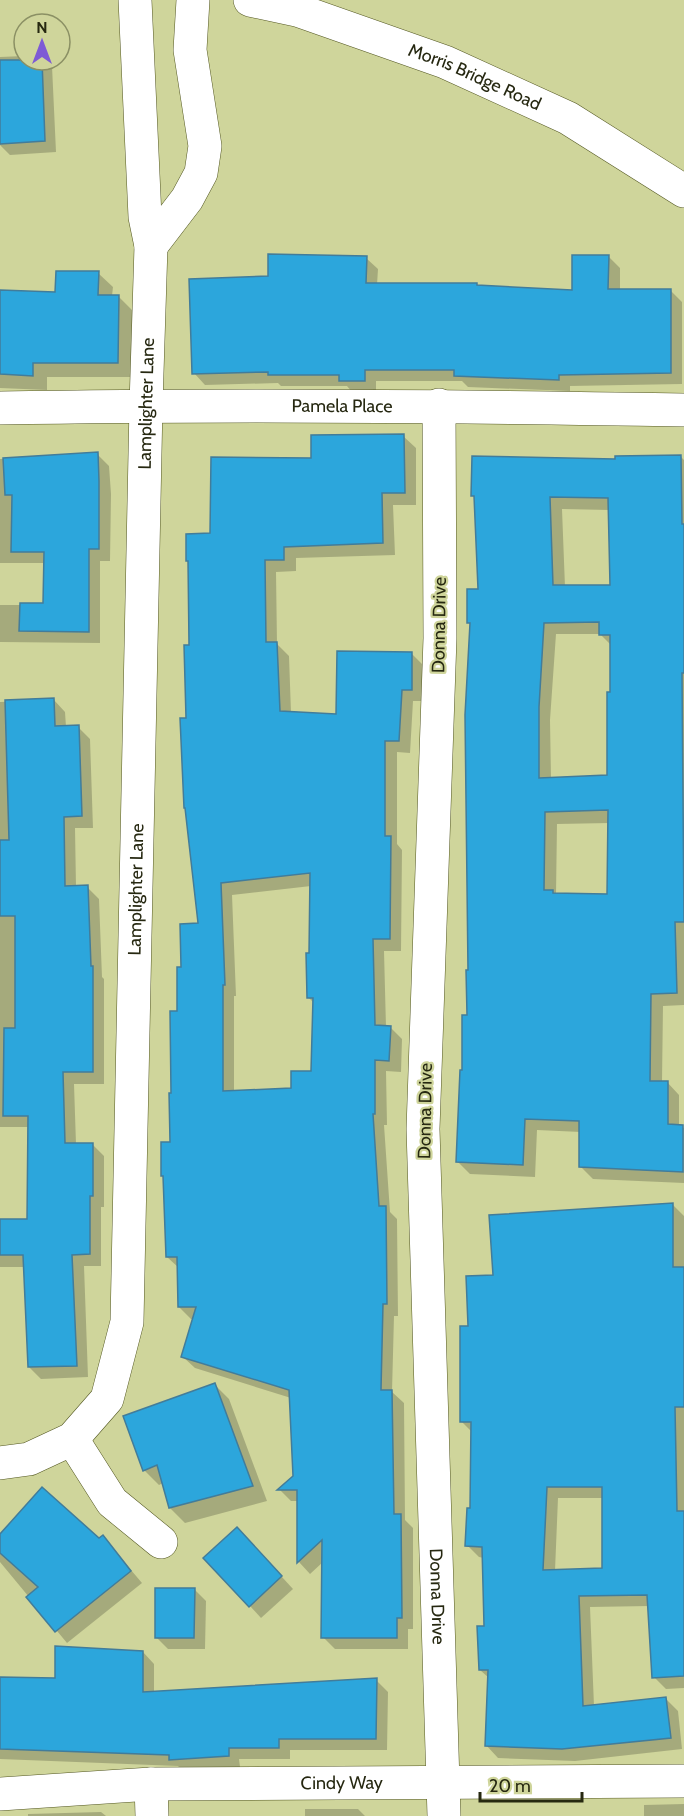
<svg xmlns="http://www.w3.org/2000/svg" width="684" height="1816" viewBox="0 0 684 1816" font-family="Cabin,sans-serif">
	<rect width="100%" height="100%" fill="#cfd59b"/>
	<!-- shadow -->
	<g fill="#0003" fill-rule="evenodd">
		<path d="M24,56V60H46L52,66L56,152L10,155L0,145V57Z"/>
		<path d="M608,256L620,268V290H670L682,302V384L570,386V391L468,387L462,381H376V392H352L347,386H281L278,383L205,385L194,373L270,277L366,258L378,269L377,285H477L479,287L573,292Z"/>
		<path d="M98,273L113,287L112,296H118L133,311L132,377H47V390L0,388V291L57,294Z"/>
		<path d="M403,436L416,448V505H393L395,555L296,558V571L276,572L277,644L289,656L291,713L338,716L411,653L423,665V701H413L410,753L397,752V844L402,850L401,951H384L386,1027H390L402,1039L401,1072L386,1071L387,1125H384L390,1212L397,1219L398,1316H394L392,1392L404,1403L405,1520L413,1528V1629H408V1649H335L323,1637V1562L310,1574L299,1562V1501H291L280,1490L294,1476L291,1398L195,1368L182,1356L194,1319H191L179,1307V1268L167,1257L178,1013L183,969L200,924L188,720L191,647L190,563L187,561L211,535L313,460ZM311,886L308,997L314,1003L312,1073L293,1089L234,1092V996H236L232,895Z"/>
		<path d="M97,454L109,466L111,494L110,561H100V643L0,642V605H44L45,563H0V459Z"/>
		<path d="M681,457L684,460V1005L663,1006L662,1082H667L679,1095V1126L684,1128V1183L593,1179L581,1167V1132L537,1130L535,1177L470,1174L458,1162L468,1016L469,971L472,626L469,623L480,591L476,498L473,495L617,460ZM562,509L609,510L612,587H565ZM556,634H600L612,646L609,777L551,779L550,720ZM610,823L609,895H556L557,824Z"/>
		<path d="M54,700L65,712L66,727H78L90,739L93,828H75L76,887H87L99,899L102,977L104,979V1084H74L76,1144H92L104,1156V1207H101V1266H84L88,1377L41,1379L29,1367L25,1267H0V1220H28L29,1127H0V702Z"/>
		<path d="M673,1205L684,1216V1688L666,1689L654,1677L650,1606L590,1607L594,1706L666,1699L678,1711L682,1749L575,1761L498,1758L486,1745L489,1678L480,1670L486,1628L484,1558L479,1557L467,1545L471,1510L472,1432L462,1422L470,1328L494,1276ZM558,1498H604V1570L555,1571Z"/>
		<path d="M214,1384L229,1399L267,1501L185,1523L170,1508L163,1483L159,1485L144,1470Z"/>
		<path d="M0,1536L99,1540L103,1537L142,1583L67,1643L0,1562Z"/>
		<path d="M248,1540L293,1589L261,1618L250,1606Z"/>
		<path d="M194,1589L206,1601L205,1649H168L156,1637Z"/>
		<path d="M143,1652L154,1664V1693L376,1680L388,1692L387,1750H290V1759H239L240,1767L182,1770L178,1766L0,1759V1678L56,1680Z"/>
		<path d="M684,1804V1816H644V1805Z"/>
		<path d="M305,1809H358L365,1816H292H305Z"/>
		<path d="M101,1812L106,1816H28V1814Z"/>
	</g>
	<!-- building -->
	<g fill="#2ca6dc" stroke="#427c9a" stroke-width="1.5" fill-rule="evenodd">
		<path d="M0,60H42L45,141L0,144Z"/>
		<path d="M268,254L367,256L366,283H477V285L572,290V255H609L608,289H671V373L559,375V380L454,376V370H365V381H339V375H268V372L192,374L189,279L268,276Z"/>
		<path d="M56,271H99L98,295H119L118,363H33V376L0,374V290L55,292Z"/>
		<path d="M404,434L405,493H382L383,543L284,547V560H265L266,642H277L280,711L336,714L337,651L412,652V690H402L399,741H385V836H391L390,939H373L375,1025L391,1026L389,1061L375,1060V1114H373L379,1206H386L387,1304H383L381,1390H392L394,1514H401L402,1618H397V1638H321L322,1540L297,1563V1490H277L293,1476L289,1390L181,1357L196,1307H178L177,1257H166L163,1176H161V1142H170L169,1093H171L170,1011H177V967H181L180,924L198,923L185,808H184L180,718H186L184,645H189L188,561H186V534L210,533L211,457L311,458V435ZM310,873L309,953H306L307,998H313L311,1071H291V1088L223,1091V985H225L221,883Z"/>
		<path d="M98,452L99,481V549H89V632L19,631L20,603H43L44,552H11L12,495H5L3,458Z"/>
		<path d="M681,455L682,524H684V673H682L684,922H675L677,993L651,994L650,1081H668V1124L683,1125V1172L579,1167V1121L525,1119L523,1165L456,1162L460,1070H462V1015H467L466,970H468L465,715L470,623H467V589H478L474,496H471L472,456L615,459V456ZM550,497L608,498L610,585H553ZM599,622V635H610V692H607V775L539,778V707L544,623ZM608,810L607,894L553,893V890H544L545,812Z"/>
		<path d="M54,698L55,726L79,725L82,816L64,817L65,886L88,885L91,966H93V1072H63L65,1143H93V1196H90V1254L72,1255L77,1366L28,1367L23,1255H0V1219H27L28,1116H3L4,1028H15V916H0V840H9L5,700Z"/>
		<path d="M673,1203V1267H684V1407H675L677,1511H684V1676L652,1678L647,1595L579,1596L583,1706L666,1697L671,1738L562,1749L485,1746L488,1670H479L477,1626H484L482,1547L465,1546L467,1508H470L471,1422H460V1326H468L466,1276L493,1275L489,1215ZM547,1487H602V1568L543,1570Z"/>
		<path d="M215,1383L253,1486L169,1508L157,1465L143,1471L123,1416Z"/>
		<path d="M42,1487L99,1538L103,1535L131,1571L55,1632L26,1597L38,1587L0,1553V1534Z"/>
		<path d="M237,1527L282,1576L249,1607L203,1558Z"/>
		<path d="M155,1588H195L194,1638H155Z"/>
		<path d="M55,1646L143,1651V1692L377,1678L376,1739H279V1748H229V1756L169,1760V1755L0,1749V1677L55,1678Z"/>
	</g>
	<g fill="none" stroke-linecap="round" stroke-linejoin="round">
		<!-- street casing -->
		<g stroke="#535721" stroke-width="34">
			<g id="street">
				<path d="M151,246L187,199L201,173L205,146L190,50L193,0"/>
				<path id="s1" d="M439,405L440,638L423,1129L444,1816"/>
				<path id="s2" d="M0,408C228,404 456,406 684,410"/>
				<path d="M72,1439L112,1502L161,1542"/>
				<path id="s3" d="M0,1463L29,1459L72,1439L107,1399L127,1322L146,405L151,246L145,217L135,0"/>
				<path d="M151,1784L152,1816"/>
				<path id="s4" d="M0,1794L151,1784L684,1781"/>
			</g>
		</g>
		<!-- secondary casing -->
		<g stroke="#535721" stroke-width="34">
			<g id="secondary">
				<path id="s5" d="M250,0L297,10L445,62L568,118L684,191"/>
			</g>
		</g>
		<!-- street -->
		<use href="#street" stroke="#fff" stroke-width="33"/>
		<!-- secondary -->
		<use href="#secondary" stroke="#fff" stroke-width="33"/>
	</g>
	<g text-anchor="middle" stroke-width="4.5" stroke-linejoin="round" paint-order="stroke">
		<!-- street labels -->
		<g font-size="18" fill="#262811" stroke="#cfd59b">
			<text dy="6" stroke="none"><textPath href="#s5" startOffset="238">Morris Bridge Road</textPath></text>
			<text dy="6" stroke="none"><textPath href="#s3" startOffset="1128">Lamplighter Lane</textPath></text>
			<text dy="6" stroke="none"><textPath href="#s2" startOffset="342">Pamela Place</textPath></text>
			<text transform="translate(439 625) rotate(-89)" y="6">Donna Drive</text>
			<text dy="6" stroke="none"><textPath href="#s3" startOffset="642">Lamplighter Lane</textPath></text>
			<text transform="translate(425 1111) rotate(-89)" y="6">Donna Drive</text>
			<text dy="6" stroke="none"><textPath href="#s1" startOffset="1192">Donna Drive</textPath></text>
			<text dy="6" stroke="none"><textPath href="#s4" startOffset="342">Cindy Way</textPath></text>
		</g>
	</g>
	<!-- north arrow -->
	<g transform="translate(42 42)"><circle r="28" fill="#cfd59b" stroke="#8b9064" stroke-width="1.5"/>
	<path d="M0-4.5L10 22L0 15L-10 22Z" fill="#7e5ad5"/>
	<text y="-9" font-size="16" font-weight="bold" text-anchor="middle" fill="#262811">N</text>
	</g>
	<!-- scale -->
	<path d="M480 1792v9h102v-9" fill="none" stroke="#262811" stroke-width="3"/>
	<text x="489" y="1792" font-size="18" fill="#262811" stroke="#cfd59b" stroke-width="4.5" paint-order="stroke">20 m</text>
</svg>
